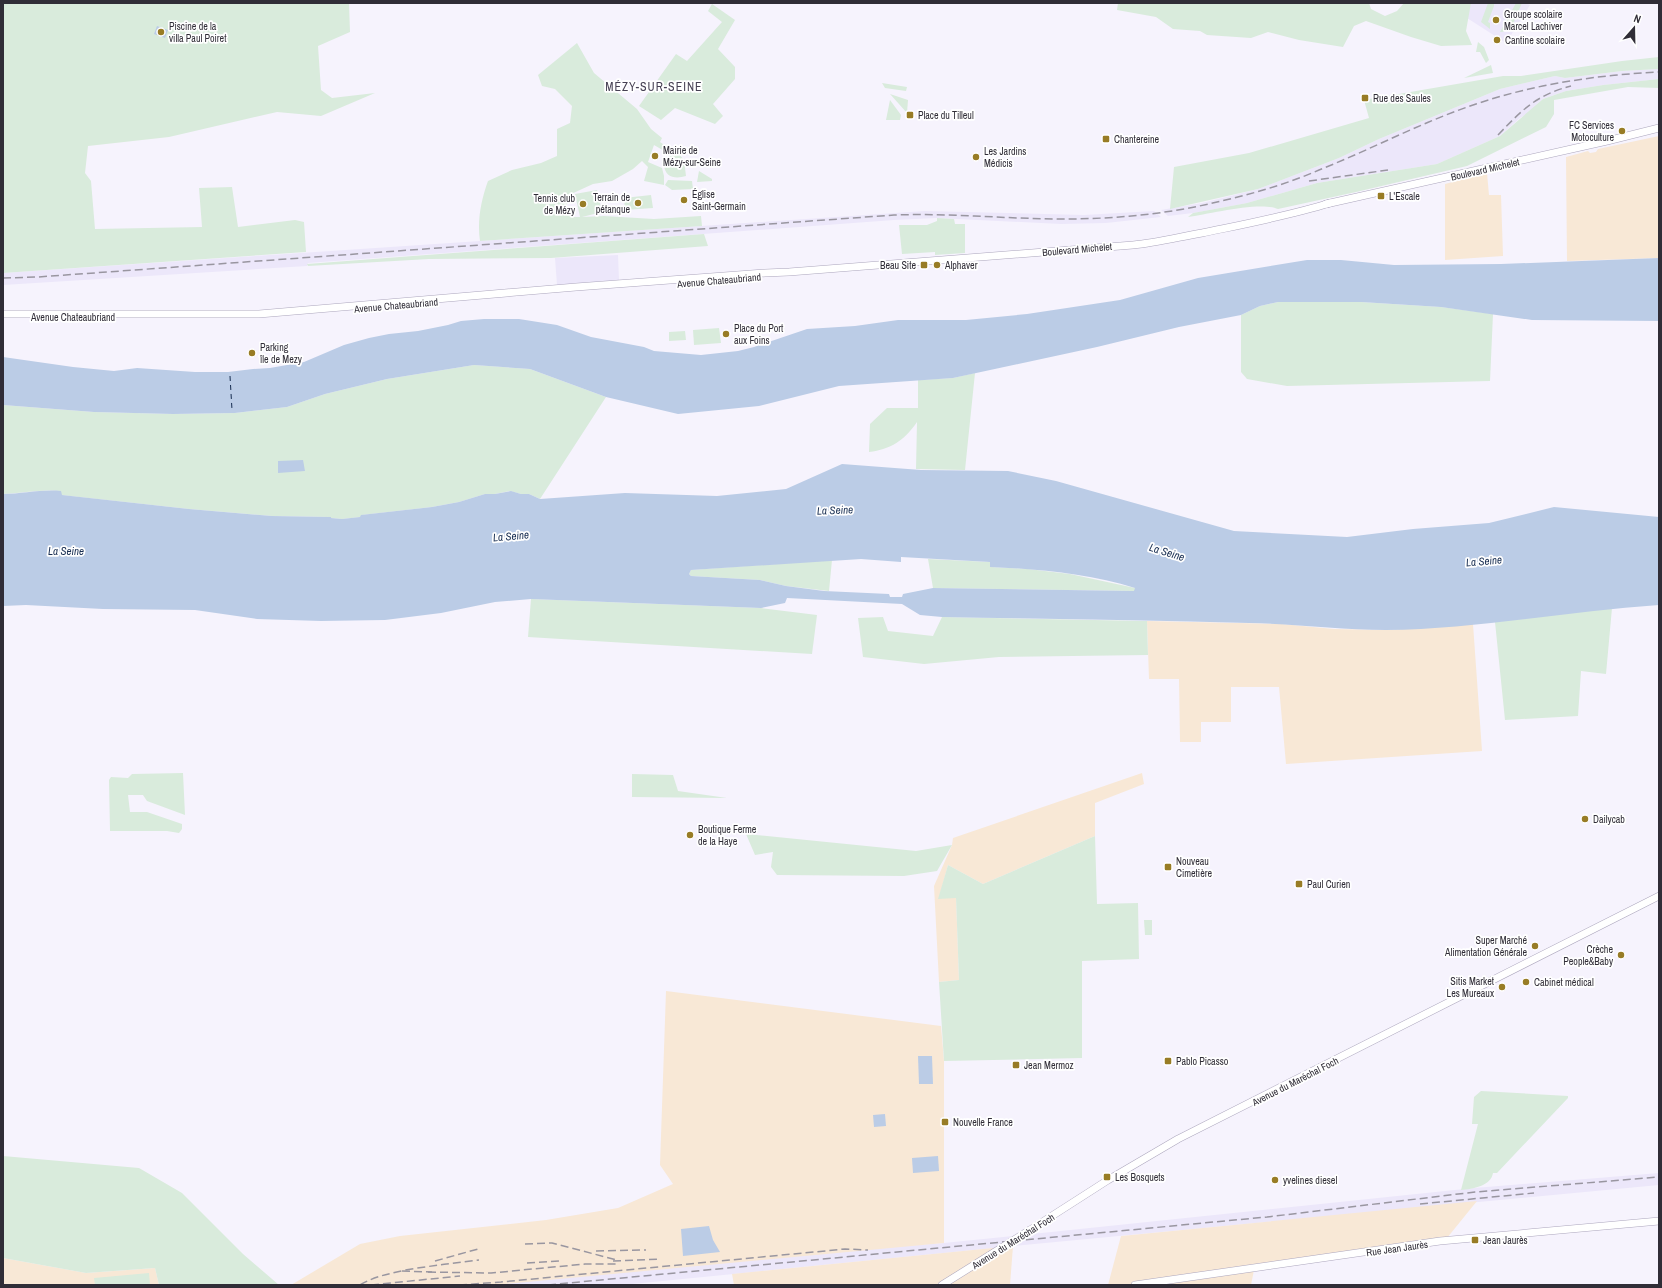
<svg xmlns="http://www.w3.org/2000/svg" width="1662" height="1288" viewBox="0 0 1662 1288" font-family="'Archivo Narrow',sans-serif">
	<rect width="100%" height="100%" fill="#f6f3fd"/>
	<!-- built -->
	<g fill="#ece7fa">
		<path d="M1471,3H1525L1530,5L1506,43L1467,18Z"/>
		<path d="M1659,69V79L1603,85L1566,91L1543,99L1537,104L1534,110L1520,118L1500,136L1437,164L1317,183L1247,203L1193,213L1168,216L1161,210L1202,203L1258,189L1339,158L1379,139L1500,89L1555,76L1565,78L1622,71Z"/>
		<path d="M925,211L1084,215L1154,211L1161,217L1106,223L1061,224L937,218L894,220L308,263L307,266L3,285V273Z"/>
		<path d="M618,255L619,280L557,285L555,258Z"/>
		<path d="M1659,1173V1185L1013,1246L1032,1234L1474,1188Z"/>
		<path d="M1013,1236L994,1248L622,1285H351L944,1243Z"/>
	</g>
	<!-- industrial -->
	<g fill="#f8e8d6">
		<path d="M1659,136V258L1567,261L1566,157L1588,151L1590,153L1596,152L1598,149Z"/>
		<path d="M1487,173L1489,195H1501L1503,256L1445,260V184Z"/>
		<path d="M1147,621L1282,624L1334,629L1387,630L1473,624L1482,751L1286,764L1279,687H1231V722H1201V742H1180L1179,679H1149Z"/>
		<path d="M1142,773L1144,784L1095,803V836L983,884L948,865L939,898L956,897L959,980L939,982L934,886L952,845L953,838Z"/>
		<path d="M666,991L941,1026L944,1061V1243L495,1285H291L360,1244L400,1236L546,1220L618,1208L673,1184L660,1165Z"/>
		<path d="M1477,1201L1447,1238L1255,1265L1251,1285H1108L1121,1236Z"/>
		<path d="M1013,1246L1010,1285H734L732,1274Z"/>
		<path d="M3,1258L86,1273L155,1268L159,1285H3Z"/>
	</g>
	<!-- green -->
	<g fill="#d9ebdc">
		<path d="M3,3H349L350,32L318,46L321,90L332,98L375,93L321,116L277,112L169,137L88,146L85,173L91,181L95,229L202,227L199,188L232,187L238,227L295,220L304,222L306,252L3,273Z"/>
		<path d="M1118,3H1369L1371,9L1385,16L1397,11L1404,3H1471L1466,31L1472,45L1441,46L1411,37L1366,21L1354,26L1343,47L1299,40L1268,32L1251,38L1207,35L1200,31L1173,29L1156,17L1117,10Z"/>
		<path d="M1488,3H1494V6L1488,22L1490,23V29L1481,22Z"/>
		<path d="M1516,3H1522C1517,13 1513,33 1500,32Z"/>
		<path d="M712,4L735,20L718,49L735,67V79L713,104L723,116L715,124L675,108L661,120L639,106L676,54L687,61L722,22L708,11Z"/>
		<path d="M1478,42L1484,47L1489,60L1486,63L1480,52H1476Z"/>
		<path d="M577,43L594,73L637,109L651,129L662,138L660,142L667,147L669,145L676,150L673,154L668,150L666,152L654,145L648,162L662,168L664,176V185L644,181L648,167L642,161L633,169L612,181L593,184L569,195L566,208L573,217H580L575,194L597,190L602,212L582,217L604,216L654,219L701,216L702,226L480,241C477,221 481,200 488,181L512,170L541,163L557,156V129L570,123L572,106L555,89L542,86L538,75Z"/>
		<path d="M1659,57V69L1622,71L1565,78L1555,76L1500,89L1379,139L1339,158L1258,189L1170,209L1174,167L1249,153L1369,118L1364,100L1503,76H1521L1622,61Z"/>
		<path d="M1491,65L1493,73L1464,78Z"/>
		<path d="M1659,79V88L1628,87L1554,100V114L1546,127L1467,166L1356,192L1278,209C1260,201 1209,214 1188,217L1193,213L1247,203L1317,183L1437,164L1500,136L1543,99L1566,91L1603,85Z"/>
		<path d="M882,83L907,87L906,91L885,88Z"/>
		<path d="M890,94L908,100L907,113Z"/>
		<path d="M890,100L901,115L900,120H886Z"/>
		<path d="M678,153L684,160L686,176C676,179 665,178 664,165C664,163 664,160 666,159C668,156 674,156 678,153Z"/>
		<path d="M699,171L712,179V181L697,182Z"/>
		<path d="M668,180L692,181L693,189L672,190L665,185Z"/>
		<path d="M651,195L653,208L625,210L624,198Z"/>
		<path d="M937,218L954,219L955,224H965V253L935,255V252L902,254L899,225H927L937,221Z"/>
		<path d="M704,234L708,246L551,258L429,259L308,266L307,264Z"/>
		<path d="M1278,302H1361L1441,307L1493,314L1490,381L1287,386L1247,379L1241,372V315L1260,306Z"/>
		<path d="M719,328L721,343L694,345L693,330Z"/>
		<path d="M685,331L686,340L669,341V332Z"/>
		<path d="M474,365L530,369L606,397L540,499L529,494H521L510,491L495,494H485L459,502L432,507L362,515L361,517L342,519L331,518V517L272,516L189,509L61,495V491C42,489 22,493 3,494V405L94,412L173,414L235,413L287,407L325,394L387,379Z"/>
		<path d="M975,373L965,470L916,469L917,422C904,441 891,449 869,452L870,424L887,408H918V380L953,378Z"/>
		<path d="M928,559L990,562L991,567L1028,569L1070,574L1135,588V591L933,588Z"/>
		<path d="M832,560L829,591L786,586L760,580L691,576L689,574L691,570Z"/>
		<path d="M531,599L761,608L817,615L812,654L528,637Z"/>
		<path d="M1612,608L1606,674L1581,671L1578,716L1505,720L1495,622Z"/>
		<path d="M883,617L888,631L933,636L942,617L1147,621L1148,655L999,657L924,664L863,657L858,618Z"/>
		<path d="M183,773L185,815L147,801L143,795H128L130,812H147L182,824V829L179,833L167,831H110L109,780L111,777L128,778L132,774Z"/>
		<path d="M632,774L673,775L678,791L727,798L632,797Z"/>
		<path d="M746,834L916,851L952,845L937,871L904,876L777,875L771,867L773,852L755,855Z"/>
		<path d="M1095,836L1097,904L1138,903L1139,959L1082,961V1058L944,1061L939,982L959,980L956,898L938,899L948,865L983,884Z"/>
		<path d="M1144,920H1152V935H1145Z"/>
		<path d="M1481,1091L1568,1096V1098L1497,1173H1493C1491,1186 1473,1189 1461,1190L1478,1124H1472L1474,1097Z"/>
		<path d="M3,1156L139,1168L182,1193L243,1254L279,1285H159L155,1268L86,1273L3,1258Z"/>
		<path d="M149,1273L150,1285H95L94,1278Z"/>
	</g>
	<!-- water -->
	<g fill="#bbcce6" fill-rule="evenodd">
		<path d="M157,26L168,30L165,38L154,34Z"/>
		<path d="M1659,258V321L1532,320L1441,307L1361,302H1278L1260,306L1241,315L1179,327L1097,347L953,378L839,386L759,406L678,414L606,397L530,369L474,365L387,379L325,394L287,407L235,413L173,414L94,412L3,405V357L73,367L114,371L137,368L195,372H228L253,369L270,368L304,362L344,345L369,338L389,334L418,331L448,325L461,321L484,319H519L557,325L591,337L644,347L654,351L701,355L738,351L754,347L807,329L855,326L898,320H966L1027,314L1120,300L1198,278L1307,260H1341L1394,265L1501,264Z"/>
		<path d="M303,460L305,471L278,473V461Z"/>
		<path d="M842,464L921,470L1008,471L1056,481L1234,531L1347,537L1413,529L1489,523L1554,507L1659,517V605C1568,611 1477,629 1386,630C1340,630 1295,624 1249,623C1146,620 1044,619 942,617L920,615L902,604L787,598L785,603L761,608L531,599L495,602L441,613L385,620L321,621L257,619L195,610L103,609L26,605L3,606V494C22,494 42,489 61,491L62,495L189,509L272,516L331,517V518L342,519L360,517L361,515L432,507L459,502L485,494H495L511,491L521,494H529L540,499L625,493L717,496L786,489ZM901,557L990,562V567C1039,569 1089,574 1135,588L1134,591L933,588L903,594L902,597H890L889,594L824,591L786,586L760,580L691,576L689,574L691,570L861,559L901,562Z"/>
		<path d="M918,1056H932L933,1084H919Z"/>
		<path d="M885,1114L886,1126L874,1127L873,1115Z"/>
		<path d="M938,1156L939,1171L913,1173L912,1158Z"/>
		<path d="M709,1226L713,1240L720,1252L683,1256L681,1229Z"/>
	</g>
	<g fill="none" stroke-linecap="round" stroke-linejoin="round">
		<!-- ferry -->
		<path stroke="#162c50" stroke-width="1" stroke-dasharray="5 4" stroke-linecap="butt" d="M230,376L232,410"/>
		<!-- major casing -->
		<g stroke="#aca6bd" stroke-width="8">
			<g id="major">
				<path d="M1326,204L1607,141L1659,128"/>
				<path d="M3,314H259L576,287L765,273L789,272L1133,245C1156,243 1179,237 1202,233C1245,224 1288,216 1330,203"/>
				<path d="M1030,1230L1108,1180L1178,1139L1659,896"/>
				<path d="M942,1285L990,1255"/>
				<path d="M1135,1285L1440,1241L1659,1221"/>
			</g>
		</g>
		<!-- major -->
		<use href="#major" stroke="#fff" stroke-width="7"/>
		<!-- rail -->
		<g stroke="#9996a0" stroke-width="1.5" stroke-dasharray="8 4" stroke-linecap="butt">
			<path d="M1498,135C1522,110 1536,95 1571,86"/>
			<path d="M1309,181L1388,170"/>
			<path d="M3,278L38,277L894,215C951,213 1007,219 1064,219C1115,219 1168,214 1217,202C1252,194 1287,184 1319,170C1372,149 1422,122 1476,104C1535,84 1597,75 1659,72"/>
			<path d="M1420,1204L1534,1193"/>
			<path d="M525,1244L552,1243L617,1260"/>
			<path d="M596,1251L646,1250"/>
			<path d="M435,1261L478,1249"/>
			<path d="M613,1261L661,1259"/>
			<path d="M527,1263L559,1261"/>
			<path d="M402,1271L432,1272"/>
			<path d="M428,1272L491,1273L585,1264H619"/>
			<path d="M360,1285C375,1276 389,1274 405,1270C430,1266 454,1263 479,1260"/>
			<path d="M371,1285L460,1276"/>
			<path d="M459,1285L501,1282L845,1249L868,1250"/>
			<path d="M548,1285L1267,1217L1475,1192L1659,1177"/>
		</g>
		<!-- major-bridge casing -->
		<g stroke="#aca6bd" stroke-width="8" stroke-linecap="butt">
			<path id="major-bridge" d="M990,1255L1030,1230"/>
		</g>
		<!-- major-bridge -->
		<use href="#major-bridge" stroke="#fff" stroke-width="7"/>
	</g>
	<!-- markers -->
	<g fill="#987c25" stroke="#fff" stroke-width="1.5">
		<circle cx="1496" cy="20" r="4"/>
		<circle cx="161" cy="32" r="4"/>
		<circle cx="1497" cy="40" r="4"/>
		<rect x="1361" y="94" width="8" height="8" rx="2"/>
		<rect x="906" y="111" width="8" height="8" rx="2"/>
		<circle cx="1622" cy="131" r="4"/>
		<rect x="1102" y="135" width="8" height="8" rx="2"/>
		<circle cx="655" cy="156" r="4"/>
		<circle cx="976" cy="157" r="4"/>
		<rect x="1377" y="192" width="8" height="8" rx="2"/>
		<circle cx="684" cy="200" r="4"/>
		<circle cx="638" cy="203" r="4"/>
		<circle cx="583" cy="204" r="4"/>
		<rect x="920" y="261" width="8" height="8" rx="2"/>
		<circle cx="937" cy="265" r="4"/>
		<circle cx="726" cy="334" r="4"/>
		<circle cx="252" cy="353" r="4"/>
		<circle cx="1585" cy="819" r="4"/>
		<circle cx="690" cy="835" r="4"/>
		<rect x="1164" y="863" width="8" height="8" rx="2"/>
		<rect x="1295" y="880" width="8" height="8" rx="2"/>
		<circle cx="1535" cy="946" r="4"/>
		<circle cx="1621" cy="955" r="4"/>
		<circle cx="1526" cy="982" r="4"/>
		<circle cx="1502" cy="987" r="4"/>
		<rect x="1164" y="1057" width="8" height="8" rx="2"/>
		<rect x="1012" y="1061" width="8" height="8" rx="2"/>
		<rect x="941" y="1118" width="8" height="8" rx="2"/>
		<rect x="1103" y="1173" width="8" height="8" rx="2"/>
		<circle cx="1275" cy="1180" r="4"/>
		<rect x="1471" y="1236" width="8" height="8" rx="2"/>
	</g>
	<g text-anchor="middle" stroke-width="3.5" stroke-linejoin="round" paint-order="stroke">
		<!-- poi labels -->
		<g font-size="10" fill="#302d37" stroke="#fff" text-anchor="start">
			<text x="1504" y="18">Groupe scolaire<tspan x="1504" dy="12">Marcel Lachiver</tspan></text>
			<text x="169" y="30">Piscine de la<tspan x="169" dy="12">villa Paul Poiret</tspan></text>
			<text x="1505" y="44">Cantine scolaire</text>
			<text x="1373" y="102">Rue des Saules</text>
			<text x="918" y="119">Place du Tilleul</text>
			<text x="1614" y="129" text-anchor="end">FC Services<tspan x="1614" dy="12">Motoculture</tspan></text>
			<text x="1114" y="143">Chantereine</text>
			<text x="663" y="154">Mairie de<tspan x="663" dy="12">Mézy-sur-Seine</tspan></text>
			<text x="984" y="155">Les Jardins<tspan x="984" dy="12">Médicis</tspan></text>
			<text x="692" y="198">Église<tspan x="692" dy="12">Saint-Germain</tspan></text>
			<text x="1389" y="200">L'Escale</text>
			<text x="630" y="201" text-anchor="end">Terrain de<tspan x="630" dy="12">pétanque</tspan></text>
			<text x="575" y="202" text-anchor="end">Tennis club<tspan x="575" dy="12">de Mézy</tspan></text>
			<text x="916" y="269" text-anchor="end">Beau Site</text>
			<text x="945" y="269">Alphaver</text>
			<text x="734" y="332">Place du Port<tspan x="734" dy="12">aux Foins</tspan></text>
			<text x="260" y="351">Parking<tspan x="260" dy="12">île de Mezy</tspan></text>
			<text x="1593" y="823">Dailycab</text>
			<text x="698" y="833">Boutique Ferme<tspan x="698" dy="12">de la Haye</tspan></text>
			<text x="1176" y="865">Nouveau<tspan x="1176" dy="12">Cimetière</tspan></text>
			<text x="1307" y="888">Paul Curien</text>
			<text x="1527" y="944" text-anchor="end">Super Marché<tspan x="1527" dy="12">Alimentation Générale</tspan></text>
			<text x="1613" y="953" text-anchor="end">Crèche<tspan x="1613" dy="12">People&amp;Baby</tspan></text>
			<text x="1494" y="985" text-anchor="end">Sitis Market<tspan x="1494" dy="12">Les Mureaux</tspan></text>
			<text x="1534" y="986">Cabinet médical</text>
			<text x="1176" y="1065">Pablo Picasso</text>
			<text x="1024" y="1069">Jean Mermoz</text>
			<text x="953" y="1126">Nouvelle France</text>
			<text x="1115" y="1181">Les Bosquets</text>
			<text x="1283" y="1184">yvelines diesel</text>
			<text x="1483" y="1244">Jean Jaurès</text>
		</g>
		<!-- street labels -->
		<g font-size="10" fill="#302d37" stroke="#fff">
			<text transform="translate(1485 169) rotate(-13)" y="4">Boulevard Michelet</text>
			<text transform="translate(1077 249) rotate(-5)" y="4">Boulevard Michelet</text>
			<text transform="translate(719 280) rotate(-5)" y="4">Avenue Chateaubriand</text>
			<text transform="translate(396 305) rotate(-5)" y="4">Avenue Chateaubriand</text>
			<text x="73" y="321">Avenue Chateaubriand</text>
			<text transform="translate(1295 1081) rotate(-27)" y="4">Avenue du Maréchal Foch</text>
			<text transform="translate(1013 1241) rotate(-32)" y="4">Avenue du Maréchal Foch</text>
			<text transform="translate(1397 1248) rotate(-8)" y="4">Rue Jean Jaurès</text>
		</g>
		<!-- water labels -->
		<g font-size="11" font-style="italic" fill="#162c50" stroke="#fff">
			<text transform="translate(835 510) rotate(-2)" y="4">La Seine</text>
			<text transform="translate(511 536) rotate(-5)" y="4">La Seine</text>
			<text x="66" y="555">La Seine</text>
			<text transform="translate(1167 552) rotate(17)" y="4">La Seine</text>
			<text transform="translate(1484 561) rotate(-5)" y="4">La Seine</text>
		</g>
		<!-- quarter labels -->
		<g font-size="12" letter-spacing="1" fill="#464053" stroke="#fff">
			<text x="654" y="91">MÉZY-SUR-SEINE</text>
		</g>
	</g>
	<!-- border -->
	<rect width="1662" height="1288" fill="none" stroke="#302d37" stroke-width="8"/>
	<!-- north arrow -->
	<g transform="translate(1634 28) rotate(20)" stroke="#ffffff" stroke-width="3" paint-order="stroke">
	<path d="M0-3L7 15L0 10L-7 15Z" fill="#302d37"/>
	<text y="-6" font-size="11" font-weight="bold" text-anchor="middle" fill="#302d37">N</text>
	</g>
</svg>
